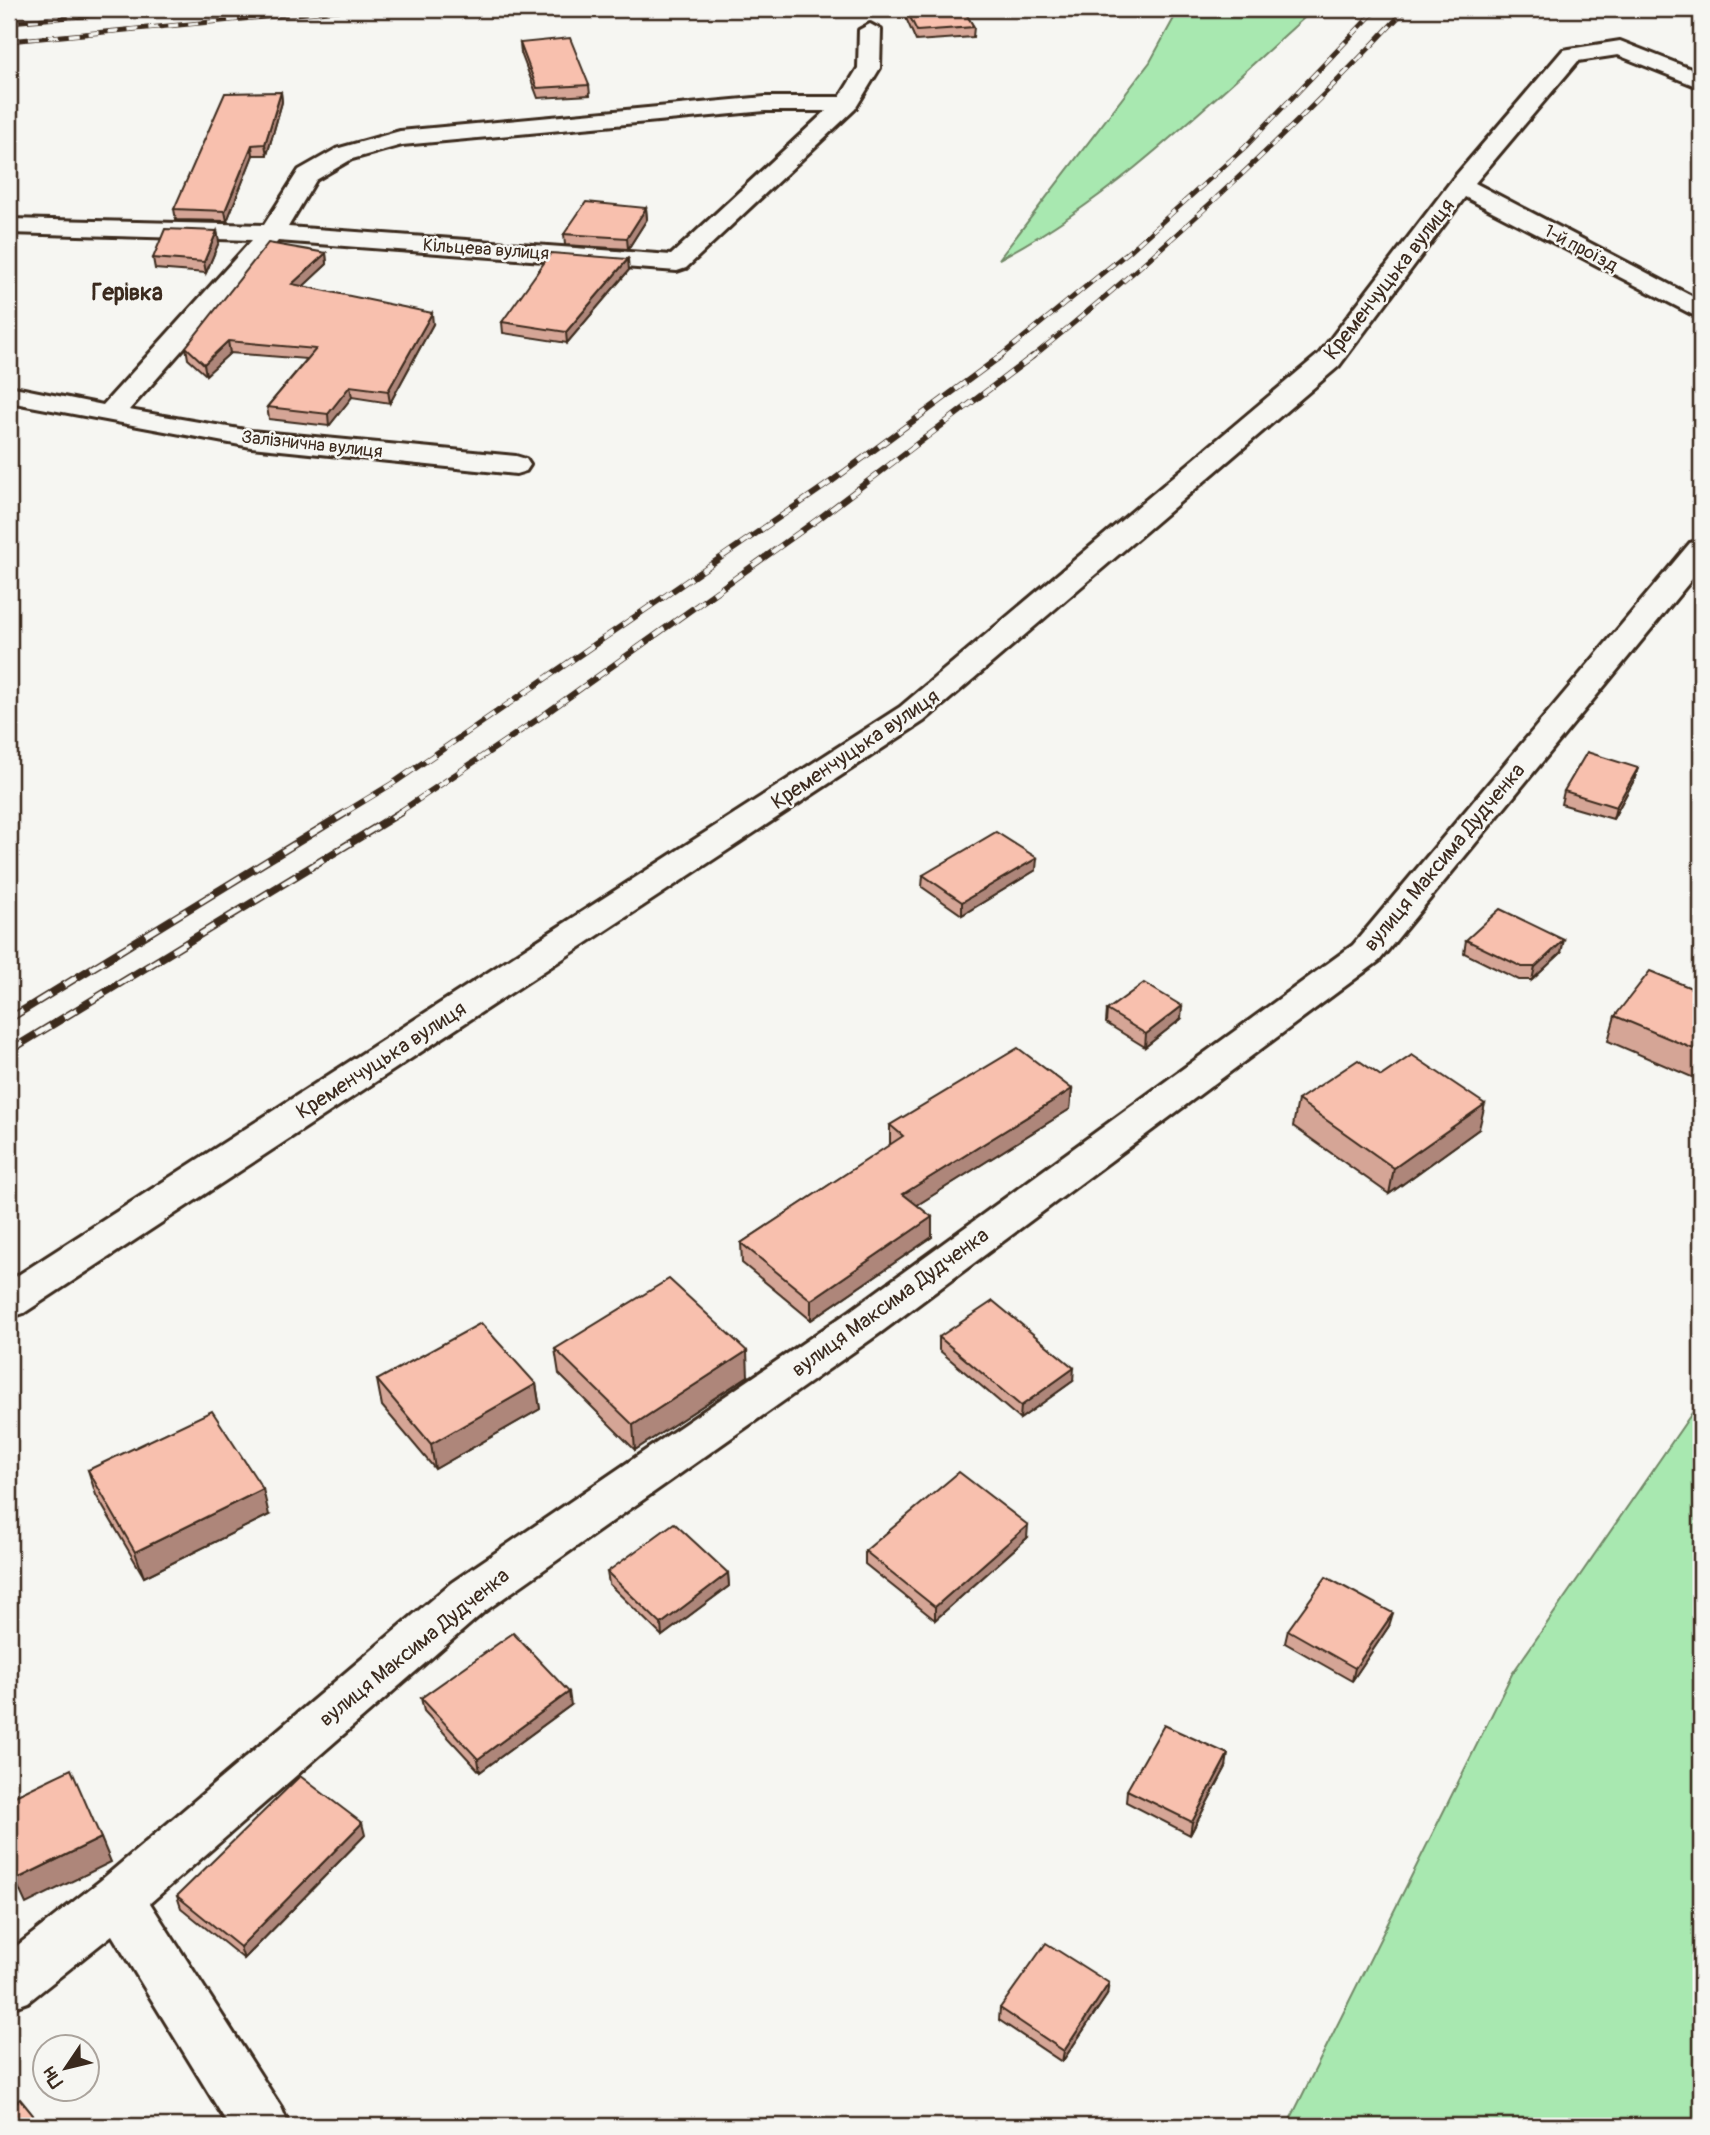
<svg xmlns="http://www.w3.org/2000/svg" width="1710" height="2135" viewBox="0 0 1710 2135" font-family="Pangolin,sans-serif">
	<rect width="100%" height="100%" fill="#f6f6f2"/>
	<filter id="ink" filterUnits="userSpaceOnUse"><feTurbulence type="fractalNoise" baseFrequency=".0143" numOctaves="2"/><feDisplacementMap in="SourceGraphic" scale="14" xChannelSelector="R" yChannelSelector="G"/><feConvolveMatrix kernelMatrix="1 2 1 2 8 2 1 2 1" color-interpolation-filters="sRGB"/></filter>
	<g filter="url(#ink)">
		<!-- green -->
		<g fill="#a8e8b0" stroke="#728967" stroke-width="2">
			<path d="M1179,9H1314C1214,98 1118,196 999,259L1150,62Z"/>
			<path d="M1701,1400V2126H1287L1512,1674Z"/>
		</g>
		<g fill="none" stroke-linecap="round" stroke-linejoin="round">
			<!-- minor casing -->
			<g stroke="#3b2a1e" stroke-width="6">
				<g id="minor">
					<path d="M870,24L881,30L880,68L855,109L686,268L677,271L278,241L129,410L251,431L516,456L526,459L530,465L526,471L516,474L251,447L9,402V386L103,405L252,240L9,233V219L264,225L299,170L336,149L400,131L765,97H840L858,68L859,30ZM765,111H826L671,255L288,227L316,180L352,159L402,145Z"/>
					<path d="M1620,41L1701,73V88L1618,55L1578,61L1475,183L1701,301V319L1465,197L1339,366L924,721L24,1313L9,1318V1281L900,707L1319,354L1452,180L1563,50Z"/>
					<path d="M1701,540V568L1379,961L880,1333L485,1611L150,1903L281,2107L289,2126H229L112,1935L28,2002L9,2009V1952L100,1881L451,1583L850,1311L1353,945L1690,543Z"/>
				</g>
			</g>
			<!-- minor -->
			<use href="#minor" fill="#f6f6f2" fill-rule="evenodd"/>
			<!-- rail-far2 casing -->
			<g stroke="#3b2a1e" stroke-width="5">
				<g id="rail-far2">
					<path d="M9,22L169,9"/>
					<path d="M9,41L350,9"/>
					<path d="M998,358L1132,249L1245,147L1377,9"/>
					<path d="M1031,358C1165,250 1289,135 1406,9"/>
				</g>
			</g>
			<!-- rail-far1 casing -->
			<g stroke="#3b2a1e" stroke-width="6">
				<g id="rail-far1">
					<path d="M344,813L395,782L832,481L1001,356"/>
					<path d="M398,813L538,719L821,517L1033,356"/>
				</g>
			</g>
			<!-- rail casing -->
			<g stroke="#3b2a1e" stroke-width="8">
				<g id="rail">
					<path d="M9,1019L347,812"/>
					<path d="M9,1051L401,812"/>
				</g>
			</g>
			<!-- rail-far2 -->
			<use href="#rail-far2" stroke="#f6f6f2" stroke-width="3.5" stroke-dasharray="10" stroke-linecap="butt"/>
			<!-- rail-far1 -->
			<use href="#rail-far1" stroke="#f6f6f2" stroke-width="4.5" stroke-dasharray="12" stroke-linecap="butt"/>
			<!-- rail -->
			<use href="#rail" stroke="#f6f6f2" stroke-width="5" stroke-dasharray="16" stroke-linecap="butt"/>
		</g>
		<!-- wall -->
		<g fill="#d5a596" stroke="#3b2a1e" stroke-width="2">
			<path d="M902,9H963L974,27L973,37L916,41Z"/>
			<path d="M520,43L589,85L590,95L538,98L521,53Z"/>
			<path d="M281,92L282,102L267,155H253L227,221L176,220L174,209Z"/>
			<path d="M646,208L647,219L628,249L565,245L564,234Z"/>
			<path d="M217,231L219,242L206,273L155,269L153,258Z"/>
			<path d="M326,253L327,264L303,286L433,324L390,403L352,397L329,426L269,419L267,407L307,359L230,353L206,375L188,359L186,347Z"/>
			<path d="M629,270L567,343L503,333L502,322Z"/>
			<path d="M1638,768L1634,780L1613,819L1561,804L1564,791Z"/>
			<path d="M1036,870L962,915L922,887L923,875Z"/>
			<path d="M1466,940L1561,953L1532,980H1519L1464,953Z"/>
			<path d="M1701,992V1081L1608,1041L1615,1016Z"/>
			<path d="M1107,1010L1181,1019L1145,1047L1106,1023Z"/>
			<path d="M1381,1076L1479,1129L1389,1194L1293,1126L1298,1100Z"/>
			<path d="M1072,1089L1070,1109L917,1205L932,1237L811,1320L742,1263L741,1243L890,1145V1125Z"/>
			<path d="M939,1337L1073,1381L1020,1419L939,1350Z"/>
			<path d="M555,1349L748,1376L635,1450L559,1374Z"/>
			<path d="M377,1380L536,1384L540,1409L435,1469L382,1406Z"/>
			<path d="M88,1470L269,1515L144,1577L96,1495Z"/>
			<path d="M1027,1538L935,1620L865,1564V1551Z"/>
			<path d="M607,1572L728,1573L729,1586L662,1636L609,1584Z"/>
			<path d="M1389,1626L1352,1681L1285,1643L1288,1630Z"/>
			<path d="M421,1698L571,1705L480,1772L424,1711Z"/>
			<path d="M1226,1767L1190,1835L1126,1802L1127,1790Z"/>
			<path d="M365,1835L244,1959L181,1908L177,1896Z"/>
			<path d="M1107,1995L1062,2062L999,2020L1000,2008Z"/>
		</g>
		<!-- shaded-wall -->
		<g fill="#ae867a" stroke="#3b2a1e" stroke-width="2">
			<path d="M281,92L282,102L267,155L265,144Z"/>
			<path d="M252,145L253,155L227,221L225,211Z"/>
			<path d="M646,208L647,219L628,249L627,238Z"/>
			<path d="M217,231L219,242L206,273L204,262Z"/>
			<path d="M326,253L327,264L294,295L292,284Z"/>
			<path d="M628,259L629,270L567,343L566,332Z"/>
			<path d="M432,313L433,324L390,403L388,391Z"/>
			<path d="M228,341L230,353L206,375L204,364Z"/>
			<path d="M350,386L352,397L329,426L328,414Z"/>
			<path d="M1638,768L1634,780L1613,819L1616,807Z"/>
			<path d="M1037,858L1036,870L962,915V902Z"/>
			<path d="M1564,940L1561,953L1532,980L1535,967Z"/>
			<path d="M1182,1006L1181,1019L1145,1047L1146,1034Z"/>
			<path d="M1072,1089L1070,1109L903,1214V1194Z"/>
			<path d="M1485,1104L1479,1129L1389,1194L1394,1168Z"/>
			<path d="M932,1217V1237L811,1320V1300Z"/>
			<path d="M747,1351L748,1376L635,1450L633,1425Z"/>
			<path d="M1074,1368L1073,1381L1020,1419L1021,1406Z"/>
			<path d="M536,1384L540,1409L435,1469L431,1444Z"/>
			<path d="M263,1489L269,1515L144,1577L135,1552Z"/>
			<path d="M1028,1525L1027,1538L935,1620V1607Z"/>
			<path d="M728,1573L729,1586L662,1636L661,1624Z"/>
			<path d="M1393,1613L1389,1626L1352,1681L1355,1668Z"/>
			<path d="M569,1692L571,1705L480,1772L478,1759Z"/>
			<path d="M1228,1754L1226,1767L1190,1835L1192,1822Z"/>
			<path d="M362,1823L365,1835L244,1959L240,1947Z"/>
			<path d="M101,1838L111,1862L26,1904L15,1880Z"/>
			<path d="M1109,1983L1107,1995L1062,2062L1064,2051Z"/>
		</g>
		<!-- building -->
		<g fill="#f8c0ae" stroke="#3b2a1e" stroke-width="2">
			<path d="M906,9H963L974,27L917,31Z"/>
			<path d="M570,38L589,85L537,88L520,43Z"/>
			<path d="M281,92L265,144L252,145L225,211L174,209L225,93Z"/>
			<path d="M586,202L646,208L627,238L564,234Z"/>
			<path d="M165,229L217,231L204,262L153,258Z"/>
			<path d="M268,243L326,253L292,284L432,313L388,391L350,386L328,414L267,407L316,349L228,341L204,364L186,347Z"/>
			<path d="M551,253L628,259L566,332L502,322Z"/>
			<path d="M1587,752L1638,768L1616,807L1564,791Z"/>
			<path d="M996,832L1037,858L962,902L923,875Z"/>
			<path d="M1500,909L1564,940L1535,967H1522L1466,940Z"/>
			<path d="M1650,971L1701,992V1052L1615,1016Z"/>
			<path d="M1144,983L1182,1006L1146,1034L1107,1010Z"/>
			<path d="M1018,1048L1072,1089L903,1194L932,1217L811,1300L741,1243L903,1136L890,1125Z"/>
			<path d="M1412,1055L1485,1104L1394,1168L1298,1100L1358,1060L1381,1076Z"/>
			<path d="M669,1279L747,1351L633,1425L555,1349Z"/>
			<path d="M993,1301L1074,1368L1021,1406L939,1337Z"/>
			<path d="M481,1323L536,1384L431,1444L377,1380Z"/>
			<path d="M212,1411L263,1489L135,1552L88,1470Z"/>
			<path d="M959,1472L1028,1525L935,1607L865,1551Z"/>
			<path d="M674,1523L728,1573L661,1624L607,1572Z"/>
			<path d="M1326,1577L1393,1613L1355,1668L1288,1630Z"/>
			<path d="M513,1633L569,1692L478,1759L421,1698Z"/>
			<path d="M1164,1725L1228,1754L1192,1822L1127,1790Z"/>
			<path d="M71,1769L101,1838L15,1880L9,1864V1799Z"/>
			<path d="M300,1776L362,1823L240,1947L177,1896Z"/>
			<path d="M1046,1943L1109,1983L1064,2051L1000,2008Z"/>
			<path d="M20,2099L42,2126H9V2108Z"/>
		</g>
	</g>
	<g text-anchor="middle" stroke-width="5" stroke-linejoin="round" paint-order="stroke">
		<!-- far-street labels -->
		<g font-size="18" fill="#3b2a1e" stroke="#f6f6f2">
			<text transform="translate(1581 248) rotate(28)" y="6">1-й проїзд</text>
			<text transform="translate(486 249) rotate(4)" y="6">Кільцева вулиця</text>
			<text transform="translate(312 444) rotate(6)" y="6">Залізнична вулиця</text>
		</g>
		<!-- street labels -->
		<g font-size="21" fill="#3b2a1e" stroke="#f6f6f2">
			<text transform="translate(1389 279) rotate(-52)" y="7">Кременчуцька вулиця</text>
			<text transform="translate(855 749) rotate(-34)" y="7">Кременчуцька вулиця</text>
			<text transform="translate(1444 857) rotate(-50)" y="7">вулиця Максима Дудченка</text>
			<text transform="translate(381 1060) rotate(-33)" y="7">Кременчуцька вулиця</text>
			<text transform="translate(890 1302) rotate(-36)" y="7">вулиця Максима Дудченка</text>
			<text transform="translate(414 1647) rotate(-39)" y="7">вулиця Максима Дудченка</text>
		</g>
		<!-- far-district labels -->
		<g font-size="23" font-weight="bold" fill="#3b2a1e" stroke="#f6f6f2">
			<text x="127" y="300">Герівка</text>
		</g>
	</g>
	<!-- margin -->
	<rect width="1710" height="2135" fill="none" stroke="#f6f6f2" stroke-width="35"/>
	<rect x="18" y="18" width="1675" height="2100" fill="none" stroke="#3b2a1e" stroke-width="2.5" filter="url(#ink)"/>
	<!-- north arrow -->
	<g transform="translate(66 2068) rotate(235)"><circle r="33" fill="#f6f6f2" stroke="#aba49d" stroke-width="2"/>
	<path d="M0-5L12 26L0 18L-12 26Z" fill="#3b2a1e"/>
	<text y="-10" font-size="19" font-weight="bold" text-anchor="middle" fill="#3b2a1e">Пн</text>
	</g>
</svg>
